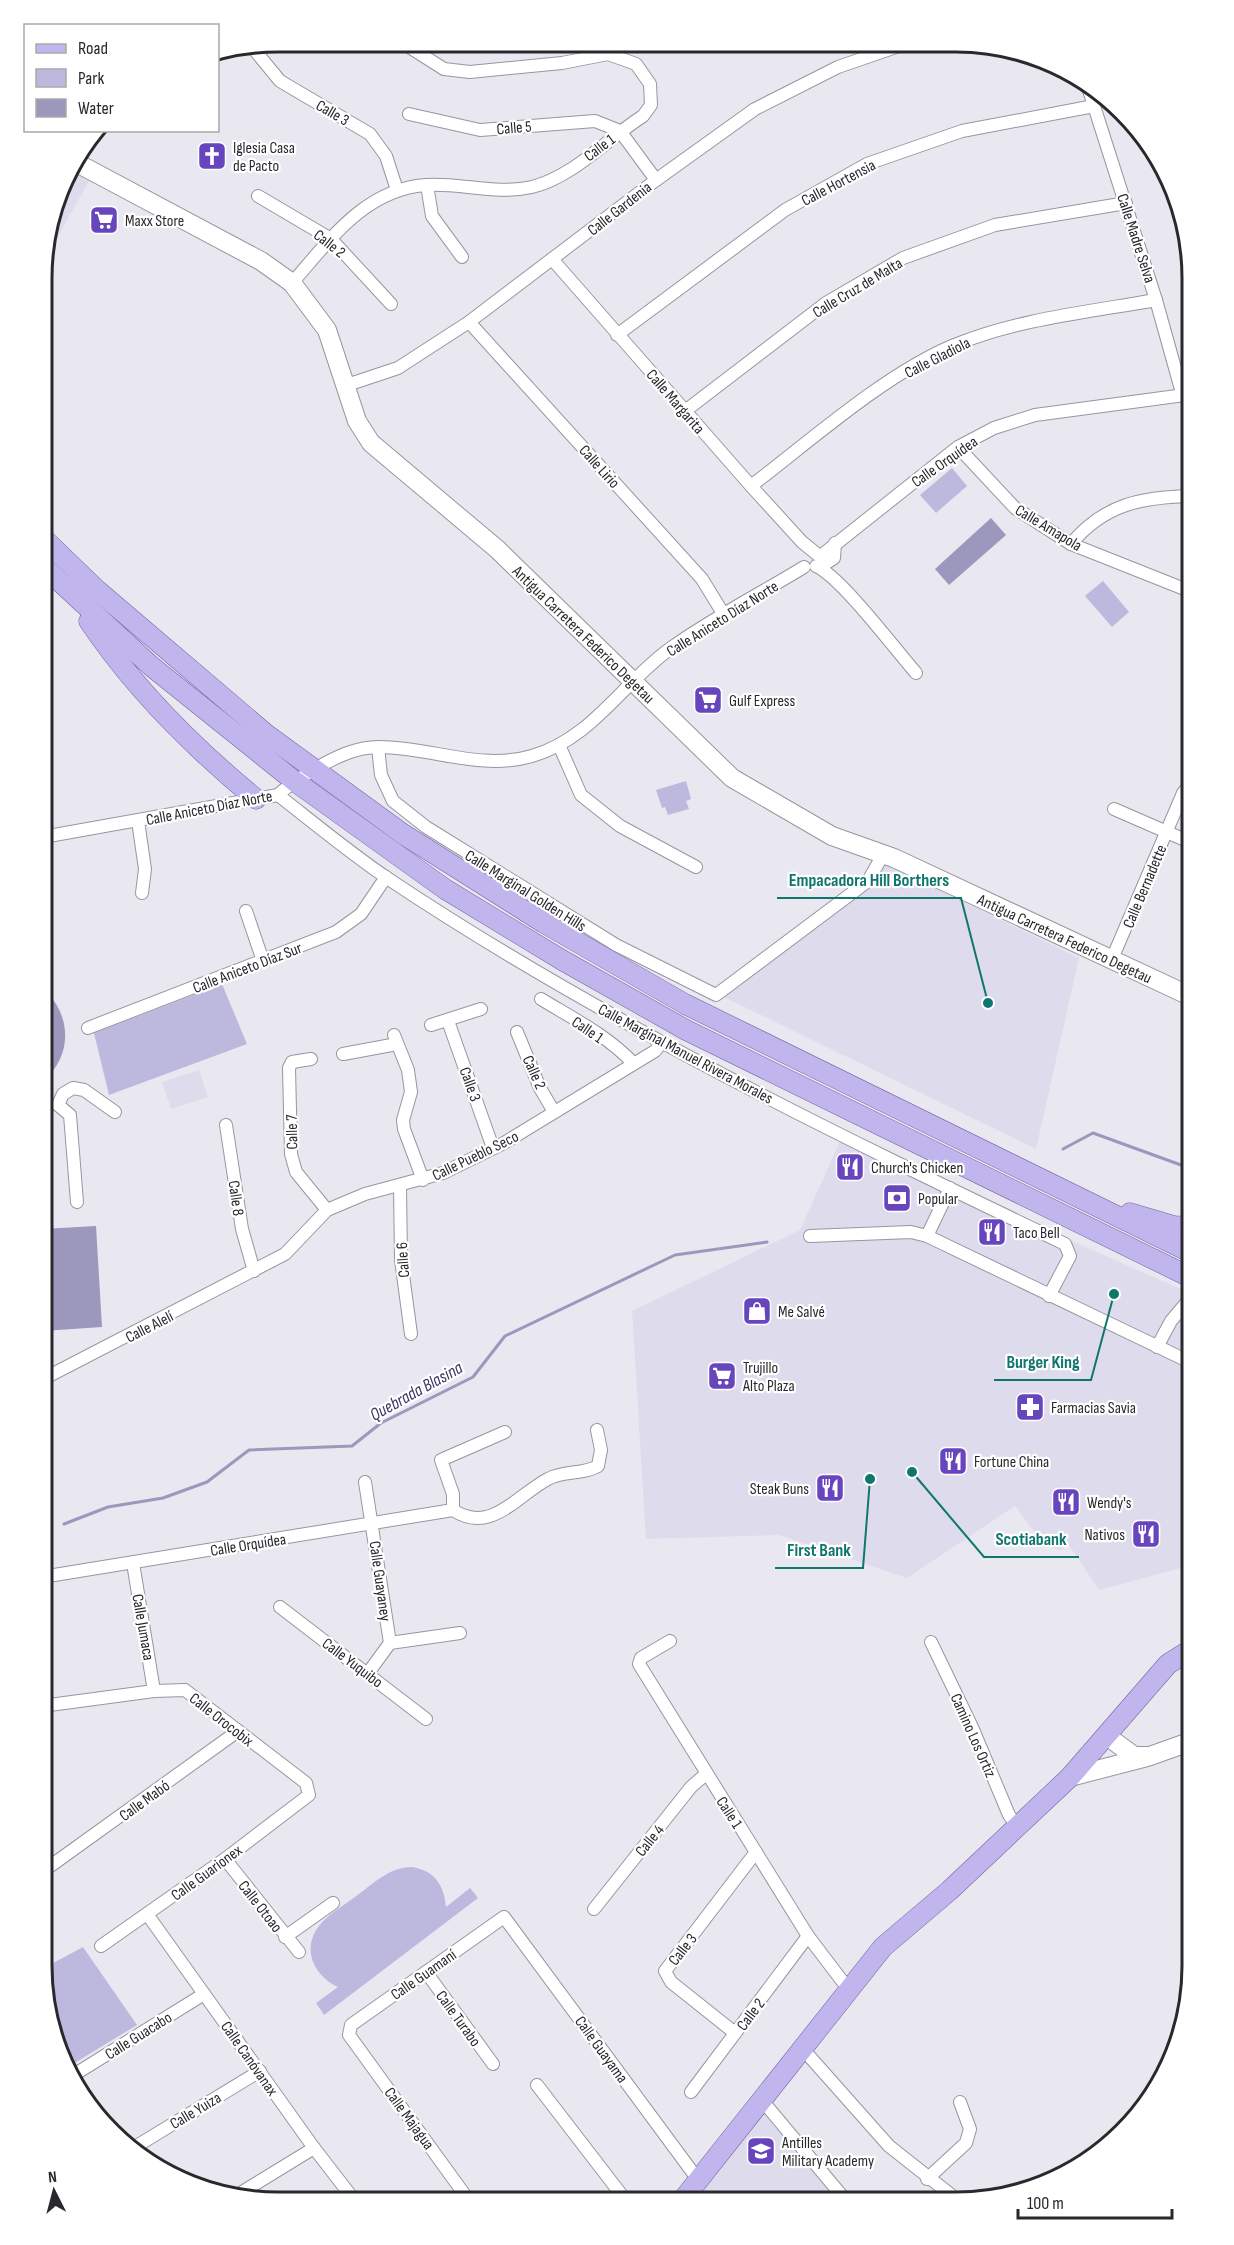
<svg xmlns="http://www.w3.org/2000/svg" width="1234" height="2245" viewBox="0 0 1234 2245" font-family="'Sofia Sans Condensed',sans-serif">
	<rect width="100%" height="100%" fill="#e9e8f1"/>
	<!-- built -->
	<g fill="#dedcec">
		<path d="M70,169L89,181L51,249L44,274V248Z"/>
		<path d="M885,863L1079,958L1036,1149L722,996L871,882Z"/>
		<path d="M199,1070L208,1097L171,1109L162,1082Z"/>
		<path d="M841,1139L1192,1294V1565L1099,1590L1069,1545L1060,1550L1044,1545L1015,1506L907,1578L779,1535L646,1539L632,1311L800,1230Z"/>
		<path d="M761,2099L843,2203L680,2202Z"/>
	</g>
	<!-- green -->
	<g fill="#bdb8de">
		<path d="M952,468L967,486L936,513L920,495Z"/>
		<path d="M1103,581L1129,612L1112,627L1085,596Z"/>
		<path d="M686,781L691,799L686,801L689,809L668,815L665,807L662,808L656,790Z"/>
		<path d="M222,984L247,1044L109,1095L94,1033Z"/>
		<path d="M412,1867C435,1871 444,1885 446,1907L470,1888L478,1898L324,2015L316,2003L338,1987C314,1976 301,1949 319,1926C328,1914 343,1906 355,1897C373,1884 389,1867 412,1867Z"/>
		<path d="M83,1947L137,2025L68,2067L55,2043L42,1969Z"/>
	</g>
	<!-- water -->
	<g fill="#9c97bd">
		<path d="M991,518L1006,535L949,585L935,569Z"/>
		<path d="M43,989C72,1014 73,1056 43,1081Z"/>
		<path d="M96,1226L102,1327L43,1331V1229Z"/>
	</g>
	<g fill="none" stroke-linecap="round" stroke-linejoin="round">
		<!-- stream -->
		<g stroke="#9c97bd" stroke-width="3">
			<path d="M1063,1149L1093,1133L1192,1169"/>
			<path d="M64,1524L108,1507L163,1498L207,1482L249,1450L352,1446L381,1423L473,1377L505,1336L675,1255L767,1242"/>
		</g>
		<!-- street casing -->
		<g stroke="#97969f" stroke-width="14">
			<g id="street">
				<path d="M252,47L280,81L370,134L386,156L397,190"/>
				<path d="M1087,84L1156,300L1182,393"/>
				<path d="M409,114L480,130L595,121L620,131L656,180"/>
				<path d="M427,185L432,216L462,257"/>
				<path d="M258,196L331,239L391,304"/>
				<path d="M552,259L751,486L802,542L818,555"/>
				<path d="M292,283C329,241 366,188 427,185C462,183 497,195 532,187C573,177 607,139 643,116L651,105L650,84L636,64L608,54L562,63L470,72L444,69L403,43"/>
				<path d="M469,322L702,579L724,615"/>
				<path d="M617,335L785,210L867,164L962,131L1094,106"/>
				<path d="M347,385L398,368L469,322L656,180L755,109L838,67L899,46"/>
				<path d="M685,411L826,303L903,258L995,225L1126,203"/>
				<path d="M958,447L1015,508L1071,544L1192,592"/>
				<path d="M751,486C810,441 884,375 952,346C1017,319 1088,312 1156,300"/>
				<path d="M1071,544C1104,504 1142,497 1192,496"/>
				<path d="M822,555L958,447L994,428L1035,415L1192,394"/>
				<path d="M816,566C841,577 895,649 916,673"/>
				<path d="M820,567L834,558L835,543"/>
				<path d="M559,745L581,795L620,826L696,867"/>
				<path d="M378,747L381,775L393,801L426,827L616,945L716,995L868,881L884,853"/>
				<path d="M278,795C314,823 350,853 387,878C601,1021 834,1133 1065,1244L1070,1256L1049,1296"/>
				<path d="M1114,809L1192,843"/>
				<path d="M138,821L145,869L142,893"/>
				<path d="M43,837L278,795C290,783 301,778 315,769C334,758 355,747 379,747C431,747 480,771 532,756C592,739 623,682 671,648C713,618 760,594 804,567"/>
				<path d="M246,911L263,961"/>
				<path d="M1112,959L1183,793L1192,782"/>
				<path d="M541,999C572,1018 608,1036 633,1063"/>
				<path d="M448,1021L493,1148"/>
				<path d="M431,1025L481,1009"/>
				<path d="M88,1028L336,932L361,914L386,877"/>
				<path d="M517,1032L540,1088L554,1112"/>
				<path d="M394,1035L408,1070L411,1092L403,1120L404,1129L423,1180"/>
				<path d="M343,1054L397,1044"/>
				<path d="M311,1059L292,1062L289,1068L291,1154L296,1172L327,1210"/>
				<path d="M226,1125L242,1229L254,1271"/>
				<path d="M400,1186L401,1260L411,1334"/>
				<path d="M77,1202L70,1115L58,1105L63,1094L73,1088L84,1090L115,1112"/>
				<path d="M810,1236L911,1232L927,1236L1192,1363"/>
				<path d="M927,1236L950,1188"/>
				<path d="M1157,1347L1171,1321L1192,1296"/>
				<path d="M43,1379L285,1254L327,1210L365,1194L443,1173L504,1143L655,1051L662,1042"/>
				<path d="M365,1482L390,1643L368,1673"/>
				<path d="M453,1510C491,1535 517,1495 548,1479C564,1470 583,1475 598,1466L601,1450L597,1430"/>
				<path d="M453,1510V1494L441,1460L505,1432"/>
				<path d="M133,1563L154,1691"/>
				<path d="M42,1577L453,1510"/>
				<path d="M280,1607L426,1719"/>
				<path d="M670,1641L641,1658L639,1664L808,1936L849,1990"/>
				<path d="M931,1642L972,1727L1009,1815L1017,1826"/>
				<path d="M390,1643L460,1633"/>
				<path d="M42,1706L154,1691L185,1690L306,1783L309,1795L225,1859L101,1946"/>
				<path d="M225,1859L299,1952"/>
				<path d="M42,1860L49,1867L238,1731"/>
				<path d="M594,1909L691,1787L706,1774"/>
				<path d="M147,1914L314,2148L355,2201"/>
				<path d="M285,1937L333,1903"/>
				<path d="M426,1972L493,2064"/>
				<path d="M735,2033L671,1982L665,1971L756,1852"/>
				<path d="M802,2048L889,2146L960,2202"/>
				<path d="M72,2076L204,1994"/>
				<path d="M537,2085L627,2202"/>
				<path d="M691,2092L808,1936"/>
				<path d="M761,2099L848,2203"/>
				<path d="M130,2150L260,2071"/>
				<path d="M927,2179L966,2143L970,2129L960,2102"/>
				<path d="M234,2197L314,2148"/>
				<path d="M470,2202L349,2035L351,2025L504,1917L699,2181"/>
			</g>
		</g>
		<!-- secondary casing -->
		<g stroke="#97969f" stroke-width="20">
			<g id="secondary">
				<path d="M75,162L261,261L292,283L327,330L357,421L371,443L497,549L732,778L832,836L894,858L1192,997"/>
				<path d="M1107,1736L1134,1756H1150L1192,1741"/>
				<path d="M1070,1777L1147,1757"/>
			</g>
		</g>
		<!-- primary casing -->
		<g stroke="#7063a2" stroke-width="21">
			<g id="primary">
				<path d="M44,539L97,590L266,734L403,834L544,923L685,1004L1192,1253"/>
				<path d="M44,567L151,666L293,780L445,889L562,960L686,1030L1192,1278"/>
				<path d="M89,621C135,690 193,747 256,799"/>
				<path d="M1130,1213L1174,1226L1192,1227"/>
				<path d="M681,2202L883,1947L949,1891L1070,1777L1168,1664L1192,1649"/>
			</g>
		</g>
		<!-- street -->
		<use href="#street" stroke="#fff" stroke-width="12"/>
		<!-- secondary -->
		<use href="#secondary" stroke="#fff" stroke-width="18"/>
		<!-- primary -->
		<use href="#primary" stroke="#c0b5ed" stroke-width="20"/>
	</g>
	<!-- icons -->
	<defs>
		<g id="church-square" transform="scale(1.5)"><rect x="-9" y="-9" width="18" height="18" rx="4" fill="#6745bd" stroke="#fff"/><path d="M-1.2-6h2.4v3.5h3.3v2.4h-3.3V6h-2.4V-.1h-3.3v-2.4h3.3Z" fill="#fff"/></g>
		<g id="supermarket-square" transform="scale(1.5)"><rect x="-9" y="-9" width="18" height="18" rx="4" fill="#6745bd" stroke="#fff"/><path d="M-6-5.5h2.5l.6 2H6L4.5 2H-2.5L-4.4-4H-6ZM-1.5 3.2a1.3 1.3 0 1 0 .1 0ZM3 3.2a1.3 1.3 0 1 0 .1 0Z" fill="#fff"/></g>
		<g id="restaurant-square" transform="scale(1.5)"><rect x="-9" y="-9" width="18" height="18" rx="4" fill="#6745bd" stroke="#fff"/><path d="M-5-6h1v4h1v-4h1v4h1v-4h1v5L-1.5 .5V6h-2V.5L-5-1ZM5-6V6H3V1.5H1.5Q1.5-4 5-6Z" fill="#fff"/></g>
		<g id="bank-square" transform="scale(1.5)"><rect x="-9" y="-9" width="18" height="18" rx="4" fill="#6745bd" stroke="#fff"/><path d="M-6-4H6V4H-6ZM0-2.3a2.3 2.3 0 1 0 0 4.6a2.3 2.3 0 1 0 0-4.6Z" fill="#fff"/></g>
		<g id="shop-square" transform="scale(1.5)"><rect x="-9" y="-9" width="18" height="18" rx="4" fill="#6745bd" stroke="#fff"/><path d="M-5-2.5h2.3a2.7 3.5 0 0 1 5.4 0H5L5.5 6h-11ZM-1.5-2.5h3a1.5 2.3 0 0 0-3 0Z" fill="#fff"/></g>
		<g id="pharmacy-square" transform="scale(1.5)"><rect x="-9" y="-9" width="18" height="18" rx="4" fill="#6745bd" stroke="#fff"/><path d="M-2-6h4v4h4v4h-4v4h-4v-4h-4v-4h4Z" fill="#fff"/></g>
		<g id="school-square" transform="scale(1.5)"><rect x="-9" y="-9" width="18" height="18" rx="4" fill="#6745bd" stroke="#fff"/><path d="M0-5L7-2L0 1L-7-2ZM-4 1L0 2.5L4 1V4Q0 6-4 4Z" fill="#fff"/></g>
	</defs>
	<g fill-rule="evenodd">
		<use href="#church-square" x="212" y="156"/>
		<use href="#supermarket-square" x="104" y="220"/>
		<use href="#supermarket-square" x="708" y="700"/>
		<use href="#restaurant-square" x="850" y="1167"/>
		<use href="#bank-square" x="897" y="1198"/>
		<use href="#restaurant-square" x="992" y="1232"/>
		<use href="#shop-square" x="757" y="1311"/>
		<use href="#supermarket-square" x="722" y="1376"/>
		<use href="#pharmacy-square" x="1030" y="1407"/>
		<use href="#restaurant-square" x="953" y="1461"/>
		<use href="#restaurant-square" x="830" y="1488"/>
		<use href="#restaurant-square" x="1066" y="1502"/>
		<use href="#restaurant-square" x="1146" y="1534"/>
		<use href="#school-square" x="761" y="2151"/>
	</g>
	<g text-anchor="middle" stroke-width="4.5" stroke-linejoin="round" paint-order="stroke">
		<!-- street labels -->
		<g font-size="16" fill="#29282c" stroke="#fff">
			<text transform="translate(333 112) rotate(30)" y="6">Calle 3</text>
			<text transform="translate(514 127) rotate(-5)" y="6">Calle 5</text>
			<text transform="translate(599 147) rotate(-37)" y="6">Calle 1</text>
			<text transform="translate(838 182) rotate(-28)" y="6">Calle Hortensia</text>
			<text transform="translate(619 208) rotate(-38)" y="6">Calle Gardenia</text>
			<text transform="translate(1137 238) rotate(72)" y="6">Calle Madre Selva</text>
			<text transform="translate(330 243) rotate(38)" y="6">Calle 2</text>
			<text transform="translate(857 287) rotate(-31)" y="6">Calle Cruz de Malta</text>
			<text transform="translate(937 357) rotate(-27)" y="6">Calle Gladiola</text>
			<text transform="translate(676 401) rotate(49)" y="6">Calle Margarita</text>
			<text transform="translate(944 461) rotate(-35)" y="6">Calle Orquídea</text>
			<text transform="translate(600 466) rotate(48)" y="6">Calle Lirio</text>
			<text transform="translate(1049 527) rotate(31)" y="6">Calle Amapola</text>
			<text transform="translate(722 618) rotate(-32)" y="6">Calle Aniceto Díaz Norte</text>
			<text transform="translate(584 634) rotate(44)" y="6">Antigua Carretera Federico Degetau</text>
			<text transform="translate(209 807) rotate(-11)" y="6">Calle Aniceto Díaz Norte</text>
			<text transform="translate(1144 886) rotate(-67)" y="6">Calle Bernadette</text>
			<text transform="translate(526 890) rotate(32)" y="6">Calle Marginal Golden Hills</text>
			<text transform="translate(1065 938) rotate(25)" y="6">Antigua Carretera Federico Degetau</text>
			<text transform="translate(247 967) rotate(-21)" y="6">Calle Aniceto Díaz Sur</text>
			<text transform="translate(588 1029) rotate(34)" y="6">Calle 1</text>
			<text transform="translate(686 1053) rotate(28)" y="6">Calle Marginal Manuel Rivera Morales</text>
			<text transform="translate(535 1072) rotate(66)" y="6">Calle 2</text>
			<text transform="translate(471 1084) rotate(70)" y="6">Calle 3</text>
			<text transform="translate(291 1132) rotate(-91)" y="6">Calle 7</text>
			<text transform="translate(475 1155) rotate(-26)" y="6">Calle Pueblo Seco</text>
			<text transform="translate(237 1198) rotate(82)" y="6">Calle 8</text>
			<text transform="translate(402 1260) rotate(-94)" y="6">Calle 6</text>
			<text transform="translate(149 1326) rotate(-27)" y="6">Calle Alelí</text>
			<text transform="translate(248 1544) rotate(-9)" y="6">Calle Orquídea</text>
			<text transform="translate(381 1581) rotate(82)" y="6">Calle Guayaney</text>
			<text transform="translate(144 1627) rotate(80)" y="6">Calle Jumaca</text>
			<text transform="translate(353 1662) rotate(37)" y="6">Calle Yuquibo</text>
			<text transform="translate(222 1719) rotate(38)" y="6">Calle Orocobix</text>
			<text transform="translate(974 1735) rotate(66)" y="6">Camino Los Ortiz</text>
			<text transform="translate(144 1800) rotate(-36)" y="6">Calle Mabó</text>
			<text transform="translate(730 1812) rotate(57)" y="6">Calle 1</text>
			<text transform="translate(649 1840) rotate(-51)" y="6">Calle 4</text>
			<text transform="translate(206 1872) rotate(-36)" y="6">Calle Guarionex</text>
			<text transform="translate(261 1906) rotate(52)" y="6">Calle Otoao</text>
			<text transform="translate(682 1949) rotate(-52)" y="6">Calle 3</text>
			<text transform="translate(423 1974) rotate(-35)" y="6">Calle Guamaní</text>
			<text transform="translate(750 2014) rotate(-53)" y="6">Calle 2</text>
			<text transform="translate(459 2018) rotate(54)" y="6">Calle Turabo</text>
			<text transform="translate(138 2035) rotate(-32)" y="6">Calle Guacabo</text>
			<text transform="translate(602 2049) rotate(54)" y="6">Calle Guayama</text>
			<text transform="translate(250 2058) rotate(55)" y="6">Calle Canóvanax</text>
			<text transform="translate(195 2110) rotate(-31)" y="6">Calle Yuiza</text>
			<text transform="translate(410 2118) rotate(54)" y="6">Calle Majagua</text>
		</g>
		<!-- poi labels -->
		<g font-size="16" fill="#29282c" stroke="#fff" text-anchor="start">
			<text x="233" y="153">Iglesia Casa<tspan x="233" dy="18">de Pacto</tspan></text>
			<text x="125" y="226">Maxx Store</text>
			<text x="729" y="706">Gulf Express</text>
			<text x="871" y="1173">Church's Chicken</text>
			<text x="918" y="1204">Popular</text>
			<text x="1013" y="1238">Taco Bell</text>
			<text x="778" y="1317">Me Salvé</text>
			<text x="743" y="1373">Trujillo<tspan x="743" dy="18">Alto Plaza</tspan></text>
			<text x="1051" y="1413">Farmacias Savia</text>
			<text x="974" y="1467">Fortune China</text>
			<text x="809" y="1494" text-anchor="end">Steak Buns</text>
			<text x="1087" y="1508">Wendy's</text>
			<text x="1125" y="1540" text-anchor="end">Nativos</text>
			<text x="782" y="2148">Antilles<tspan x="782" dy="18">Military Academy</tspan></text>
		</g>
		<!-- water labels -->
		<g font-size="18" font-style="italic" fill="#3f3466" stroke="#fff">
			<text transform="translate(416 1391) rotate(-29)" y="6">Quebrada Blasina</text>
		</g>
	</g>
	<!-- crop -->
	<path d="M0 0H1234V2245H0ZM278 52H956A226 226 0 0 1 1182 278V1966A226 226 0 0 1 956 2192H278A226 226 0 0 1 52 1966V278A226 226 0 0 1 278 52Z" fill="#fff" fill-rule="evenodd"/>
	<path fill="none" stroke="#29282c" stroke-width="3" d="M278 52H956A226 226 0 0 1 1182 278V1966A226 226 0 0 1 956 2192H278A226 226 0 0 1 52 1966V278A226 226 0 0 1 278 52Z"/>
	<!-- callouts -->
	<path fill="none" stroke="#0f766e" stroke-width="2" d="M988 1003L961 898H777M1114 1294L1091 1380H994M912 1472L984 1557H1079M870 1479L863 1568H775"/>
	<g fill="#0f766e" stroke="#fff" stroke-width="2">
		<circle cx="988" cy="1003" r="6"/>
		<circle cx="1114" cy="1294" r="6"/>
		<circle cx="912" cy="1472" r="6"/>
		<circle cx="870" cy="1479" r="6"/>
	</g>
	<g font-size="18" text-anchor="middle" font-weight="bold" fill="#0f766e" stroke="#fff" stroke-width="4.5" stroke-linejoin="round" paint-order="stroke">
		<text x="869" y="886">Empacadora Hill Borthers</text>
		<text x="1043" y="1368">Burger King</text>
		<text x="1031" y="1545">Scotiabank</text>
		<text x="819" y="1556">First Bank</text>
	</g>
	<!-- legend -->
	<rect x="24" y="24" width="195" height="108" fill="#ffffff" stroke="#a9a9ab" stroke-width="1.5"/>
	<rect x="36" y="44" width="30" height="9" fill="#c0b5ed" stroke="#a9a9ab" stroke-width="1.5"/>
	<text x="78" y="54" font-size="18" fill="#29282c">Road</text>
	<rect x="36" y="69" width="30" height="18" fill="#bdb8de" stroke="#a9a9ab" stroke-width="1.5"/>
	<text x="78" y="84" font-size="18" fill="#29282c">Park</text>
	<rect x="36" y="99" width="30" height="18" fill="#9c97bd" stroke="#a9a9ab" stroke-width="1.5"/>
	<text x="78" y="114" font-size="18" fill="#29282c">Water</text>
	<!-- north arrow -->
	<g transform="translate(54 2191) rotate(354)" stroke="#ffffff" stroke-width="4.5" paint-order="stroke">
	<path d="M0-4.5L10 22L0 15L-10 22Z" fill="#29282c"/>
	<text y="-9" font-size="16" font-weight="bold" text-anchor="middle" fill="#29282c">N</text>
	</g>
	<!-- scale -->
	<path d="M1018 2209v9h154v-9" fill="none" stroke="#29282c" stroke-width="3"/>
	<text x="1027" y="2209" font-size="18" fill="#29282c" stroke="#ffffff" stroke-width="4.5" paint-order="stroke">100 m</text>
</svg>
